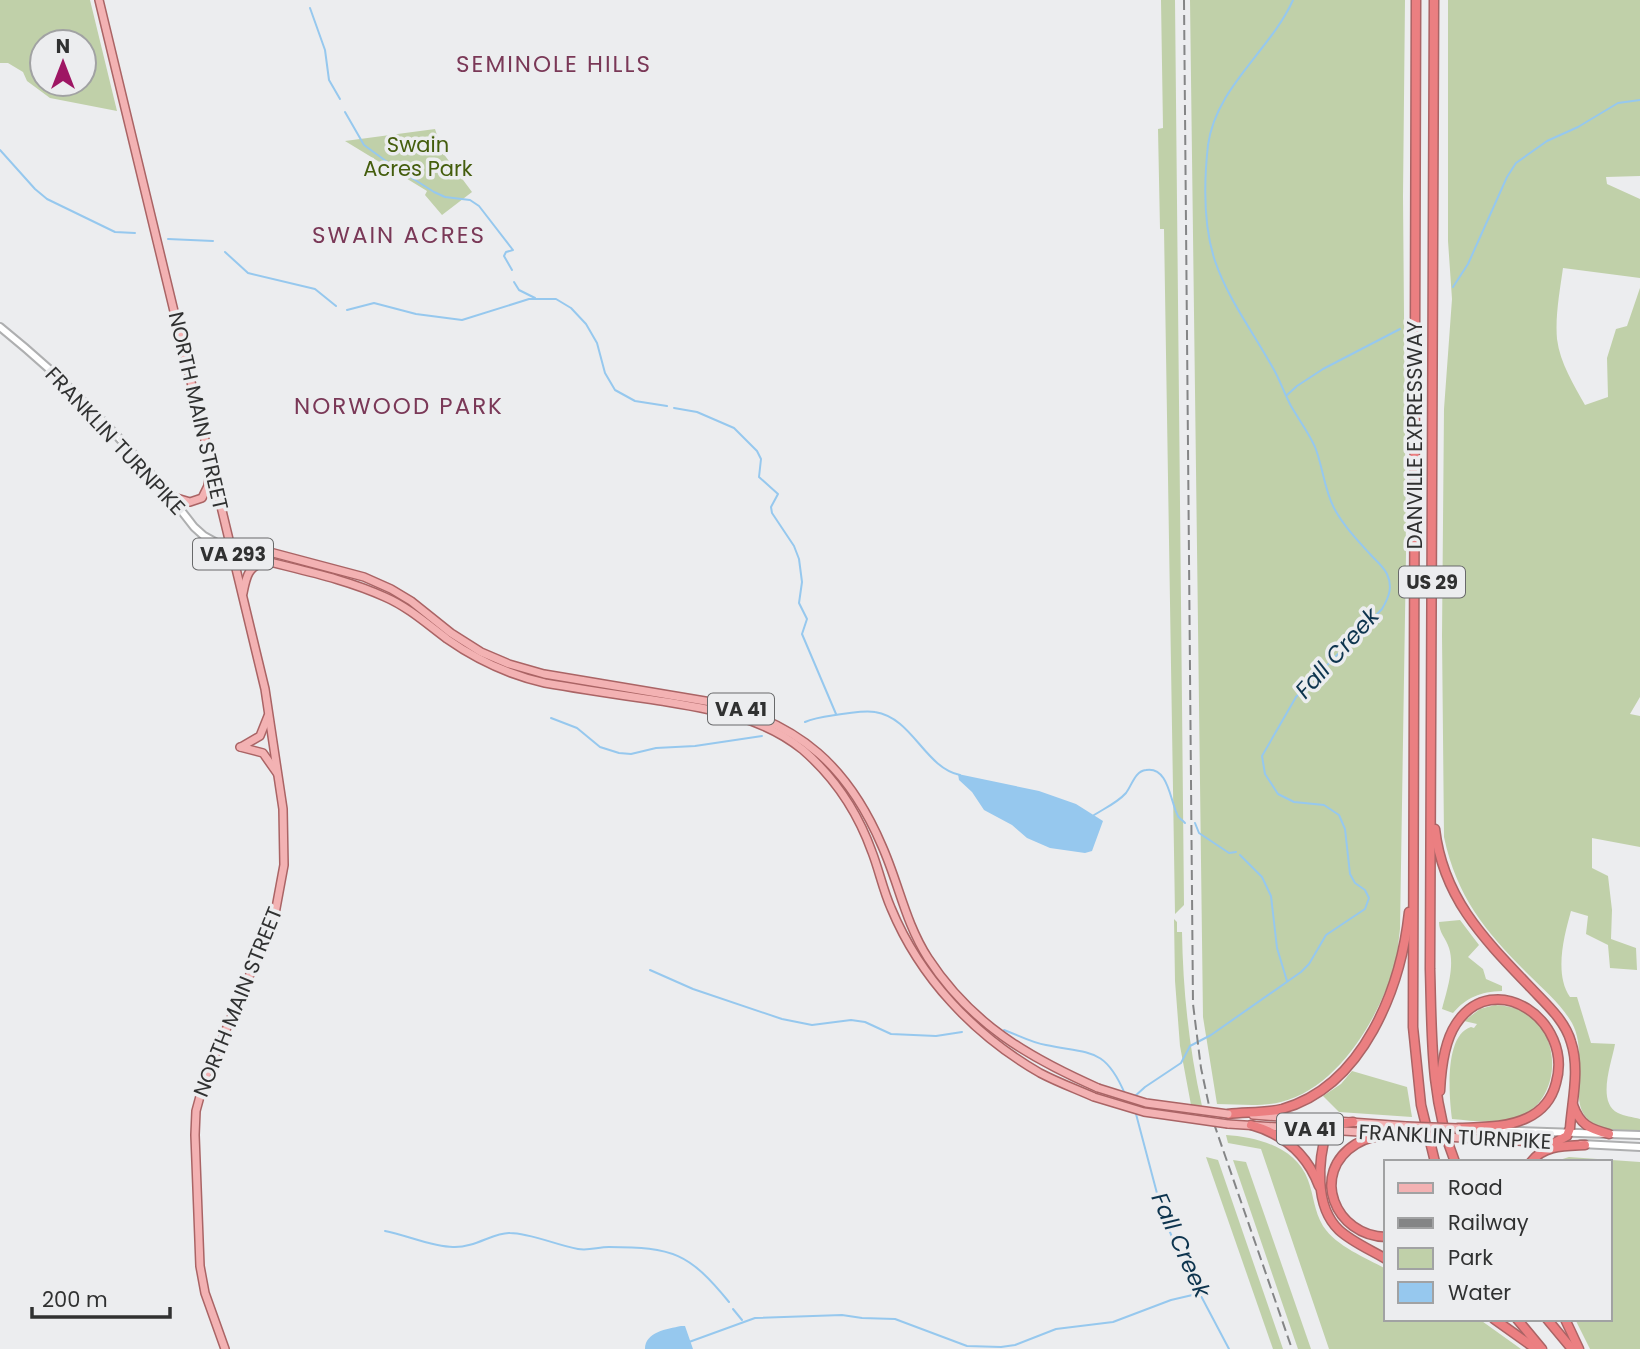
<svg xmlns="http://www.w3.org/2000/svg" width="1640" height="1349" viewBox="0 0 1640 1349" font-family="Poppins,sans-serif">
	<rect width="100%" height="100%" fill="#ecedef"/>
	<!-- green -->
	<g fill="#c0d0a9" fill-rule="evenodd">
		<path d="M0,0H90L117,111L50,98L27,81L23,72L8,63H0ZM42,42H84V84H42Z"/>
		<path d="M1161,0H1175L1184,905L1175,914L1164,229H1160L1158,129L1163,128Z"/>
		<path d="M1190,0H1405L1403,196L1406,554L1400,929C1398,943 1398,958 1393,971C1376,1022 1337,1088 1281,1102C1260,1107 1238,1104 1217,1104L1203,1017Z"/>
		<path d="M1448,0H1640V176L1606,177L1607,184L1640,199V278L1563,268C1560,290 1555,316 1557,339C1560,363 1574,385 1585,405L1608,397L1607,358L1616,329L1627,326L1640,288V697L1630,714L1640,716V847L1592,838V868L1608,876L1612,910L1611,939L1636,948L1637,970L1610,968L1608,945L1586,934L1588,916L1571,911C1564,936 1554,974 1570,997H1577L1591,1043L1615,1044C1612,1062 1596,1102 1618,1113C1624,1116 1633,1117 1640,1119V1132C1623,1132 1596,1131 1585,1116C1570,1097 1588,1052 1572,1023C1561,1004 1544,990 1529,975C1486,932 1457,898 1444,837L1442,636L1444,409L1452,299L1448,241Z"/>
		<path d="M435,129L443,153L472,192L442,215L425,195L427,191L345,141Z"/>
		<path d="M1174,919L1177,922V932H1182C1183,991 1189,1048 1202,1106L1191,1105L1180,1046L1175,981Z"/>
		<path d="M1460,920L1479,945L1468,957L1483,969L1486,979L1502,986V991C1480,992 1467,997 1453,1013L1442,1009C1447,990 1455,967 1449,948C1446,938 1439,933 1439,922Z"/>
		<path d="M1495,1005C1510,1006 1524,1009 1535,1020C1562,1047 1557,1100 1521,1116C1500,1125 1474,1121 1452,1119C1449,1096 1444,1035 1471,1027L1474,1028L1477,1024L1464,1021L1480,1009Z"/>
		<path d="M1352,1071L1407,1087L1412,1117L1339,1112L1323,1096L1341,1084Z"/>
		<path d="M1226,1135C1257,1137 1296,1147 1308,1180C1314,1196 1314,1211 1323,1226C1337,1247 1365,1257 1386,1269V1319H1479L1521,1349H1329L1261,1149L1228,1143Z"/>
		<path d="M1206,1157L1218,1160L1283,1349H1273Z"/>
		<path d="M1569,1157L1640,1162V1349H1590L1575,1319H1610V1162H1553Z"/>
		<path d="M1233,1160L1246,1162L1311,1349H1298Z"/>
	</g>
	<!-- water -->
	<g fill="#96c8ee">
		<path d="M958,774L1039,791L1076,804L1103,821L1092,851L1085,853L1050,848L1027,838L1012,825L984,810L972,792L959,780Z"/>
		<path d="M681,1326H685L693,1349H645C645,1332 667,1329 681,1326Z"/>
	</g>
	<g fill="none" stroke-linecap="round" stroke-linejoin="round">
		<!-- stream -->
		<g stroke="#96c8ee" stroke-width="2">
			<path d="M310,8L325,50L329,80L340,99"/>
			<path d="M345,112L364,145L390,164L434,192L445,197L470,200L479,206L513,250L506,252L504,256L512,270"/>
			<path d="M0,150L35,189L47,199L115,232L135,233"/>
			<path d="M168,239L213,241"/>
			<path d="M225,252L248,273L315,289L336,306"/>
			<path d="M514,282L519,290L535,298"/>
			<path d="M1453,287L1468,264L1507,177L1516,163L1547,141L1578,127L1618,103L1640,100"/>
			<path d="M347,310L374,303L416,314L462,320L529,299H556L571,308L586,324L597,343L605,373L615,390L635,401L667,406"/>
			<path d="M1287,395L1297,386L1323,369L1400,329"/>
			<path d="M674,408L697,412L734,428L757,451L761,459L759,477L778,494L771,507L772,513L794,546L799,559L802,582L799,603L807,619L802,634L836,714"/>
			<path d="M551,718L577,728L600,747L619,753L631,754L656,748L695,746L762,736"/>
			<path d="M805,722C816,717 830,716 842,714C853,713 864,710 875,712C913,718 924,767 960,775"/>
			<path d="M1094,815C1105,808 1117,803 1126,793C1132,785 1135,771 1146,770C1169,766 1170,802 1178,816C1179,818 1183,821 1185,823"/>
			<path d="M1195,823L1199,833L1229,853L1236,852"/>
			<path d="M1240,855L1262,877L1271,896L1277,948L1287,981"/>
			<path d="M650,970L693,989L782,1019L812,1025L851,1020L865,1022L891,1034L936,1036L962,1032"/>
			<path d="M1004,1030C1018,1035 1032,1043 1046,1045C1090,1054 1105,1047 1125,1094"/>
			<path d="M1134,1097L1145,1087L1181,1063L1190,1046L1211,1035L1301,972L1309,964L1326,935L1365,909L1369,898L1365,890L1355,883L1350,874L1345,829L1339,815L1324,805L1294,802L1278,794L1265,774L1262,756L1296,697L1382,609C1389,597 1393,587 1387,574C1383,566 1375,560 1370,554C1357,540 1343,525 1334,508C1324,489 1323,467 1315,447C1309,433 1299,420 1291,406C1284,393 1280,380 1273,368C1253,332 1228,299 1215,261C1203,225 1204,181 1208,145C1216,87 1270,51 1293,0"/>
			<path d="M1136,1114L1163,1216L1182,1260L1229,1349"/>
			<path d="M385,1231C406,1235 433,1247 453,1247C475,1248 494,1232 510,1233C530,1233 556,1245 578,1249C589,1251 598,1247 609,1247C673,1247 689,1253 729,1302"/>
			<path d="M733,1309L742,1320"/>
			<path d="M689,1342L755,1318L842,1315L862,1318L895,1319L967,1346L1001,1347L1015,1345L1056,1329L1113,1322L1171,1300L1201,1293"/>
		</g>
		<!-- secondary casing -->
		<g stroke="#aeafb0" stroke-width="10">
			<g id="secondary">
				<path d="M0,327C72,385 138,454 194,527L204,536L233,552"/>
				<path d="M1488,1130L1640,1135"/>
				<path d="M1581,1144L1640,1147"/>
			</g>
		</g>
		<!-- primary casing -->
		<g stroke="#aa6465" stroke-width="10">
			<g id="primary">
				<path d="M99,0L265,689L283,809L284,865L274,919L205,1078L196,1111L195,1135L200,1266L205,1293L225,1349"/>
				<path d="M170,496L190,502L202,498L208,486L209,469"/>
				<path d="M233,552L266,551L364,577L391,589L411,601L451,633L481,652L509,664L544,674L717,703C800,725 848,766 882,846C899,884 905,922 928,958C971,1024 1028,1057 1098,1088"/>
				<path d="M240,554C288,568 339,576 385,597C408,607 427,624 447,639C477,660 509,675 545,683C585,690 627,696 667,702C716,710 764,718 803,750C834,777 858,813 872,852C879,870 883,890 891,908C920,978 974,1035 1040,1073C1057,1082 1076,1089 1094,1097"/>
				<path d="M243,593C246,578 248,565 265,563"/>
				<path d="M240,747L263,753L277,773"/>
				<path d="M241,747L260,736L268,716"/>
				<path d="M1253,1115L1406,1126"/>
				<path d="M1228,1124L1408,1135"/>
				<path d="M1463,1138L1554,1143"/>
			</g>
		</g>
		<!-- motorway casing -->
		<g stroke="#aa6465" stroke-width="11">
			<g id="motorway">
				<path d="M1416,0L1413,1027L1421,1105L1435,1162"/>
				<path d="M1434,0L1430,969C1432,1035 1430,1100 1455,1162"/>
				<path d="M1435,829C1443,898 1484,939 1530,987C1545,1003 1565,1020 1571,1042C1580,1069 1572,1101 1570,1128L1567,1136L1554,1143"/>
				<path d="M1440,1091C1441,1070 1444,1042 1456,1024C1494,966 1574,1021 1556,1083C1552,1099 1542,1111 1527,1118C1506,1128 1481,1127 1458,1128"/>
				<path d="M1573,1105C1580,1125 1590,1129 1609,1134"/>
				<path d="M1228,1114C1246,1112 1265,1113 1282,1109C1364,1086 1401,987 1409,912"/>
				<path d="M1353,1122L1338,1124L1327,1130C1318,1160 1314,1206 1339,1230C1352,1242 1371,1250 1386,1259"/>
				<path d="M1251,1125C1283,1134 1307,1154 1319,1186"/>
				<path d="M1531,1162C1544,1145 1565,1146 1585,1145"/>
				<path d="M1386,1237C1335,1236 1309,1173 1356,1144C1367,1137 1380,1136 1393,1134"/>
				<path d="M1494,1319L1536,1349"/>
				<path d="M1517,1319L1542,1349"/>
				<path d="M1547,1319L1572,1349"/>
				<path d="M1565,1319L1579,1349"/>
			</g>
		</g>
		<!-- secondary -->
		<use href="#secondary" stroke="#fff" stroke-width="6"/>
		<!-- primary -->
		<use href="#primary" stroke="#f3b2b3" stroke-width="7"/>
		<!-- motorway -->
		<use href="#motorway" stroke="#eb7f81" stroke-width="8"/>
		<!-- rail -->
		<path stroke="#848586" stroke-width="2" stroke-dasharray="10 5" stroke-linecap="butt" d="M1184,0L1193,1004L1201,1068L1211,1115L1292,1349"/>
		<!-- primary-bridge casing -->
		<g stroke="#aa6465" stroke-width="10" stroke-linecap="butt">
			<g id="primary-bridge">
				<path d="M1098,1088L1146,1103L1228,1114"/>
				<path d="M1094,1097L1144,1112L1228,1124"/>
				<path d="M1406,1126L1458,1128"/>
				<path d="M1408,1135L1463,1138"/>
			</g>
		</g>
		<!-- primary-bridge -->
		<use href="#primary-bridge" stroke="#f3b2b3" stroke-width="7"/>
	</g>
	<g text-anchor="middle" stroke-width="7" stroke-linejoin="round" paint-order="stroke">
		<!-- shield labels -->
		<g fill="#ecedef" stroke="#68696a" stroke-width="2">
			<rect x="193" y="538.5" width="80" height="31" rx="5"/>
			<rect x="1399" y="566.5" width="66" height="31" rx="5"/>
			<rect x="708" y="693.5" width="66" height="31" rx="5"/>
			<rect x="1277" y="1113.5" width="66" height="31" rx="5"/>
		</g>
		<g font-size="19" font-weight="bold" fill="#303131">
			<text x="233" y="561">VA 293</text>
			<text x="1432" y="589">US 29</text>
			<text x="741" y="716">VA 41</text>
			<text x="1310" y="1136">VA 41</text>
		</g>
		<!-- park labels -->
		<g font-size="21" fill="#445d0d" stroke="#ecedef">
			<text x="418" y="152">Swain<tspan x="418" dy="24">Acres Park</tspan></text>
		</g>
		<!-- street labels -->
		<g font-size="21" fill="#303131" stroke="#ecedef">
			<text transform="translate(198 411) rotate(77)" y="7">NORTH MAIN STREET</text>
			<text transform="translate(1415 435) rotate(-90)" y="7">DANVILLE EXPRESSWAY</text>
			<text transform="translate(115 441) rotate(47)" y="7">FRANKLIN TURNPIKE</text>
			<text transform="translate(238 1002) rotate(-68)" y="7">NORTH MAIN STREET</text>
			<text transform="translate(1455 1137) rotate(3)" y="7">FRANKLIN TURNPIKE</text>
		</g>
		<!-- neighbourhood labels -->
		<g font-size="23" letter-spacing="2" fill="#7a3857" stroke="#ecedef">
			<text x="554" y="72">SEMINOLE HILLS</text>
			<text x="399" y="243">SWAIN ACRES</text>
			<text x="399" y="414">NORWOOD PARK</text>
		</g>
		<!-- water labels -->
		<g font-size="23" font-style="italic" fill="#0d344e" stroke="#ecedef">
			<text transform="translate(1337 653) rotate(-48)" y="8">Fall Creek</text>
			<text transform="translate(1181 1245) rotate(66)" y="8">Fall Creek</text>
		</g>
	</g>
	<!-- legend -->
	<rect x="1384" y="1160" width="228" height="161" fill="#ecedef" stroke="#a1a2a3" stroke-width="2"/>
	<rect x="1398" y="1183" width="35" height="10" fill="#f3b2b3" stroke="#a1a2a3" stroke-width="2"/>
	<text x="1448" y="1195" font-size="21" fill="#303131">Road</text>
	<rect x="1398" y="1218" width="35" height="10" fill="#848586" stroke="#a1a2a3" stroke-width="2"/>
	<text x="1448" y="1230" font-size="21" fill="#303131">Railway</text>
	<rect x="1398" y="1248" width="35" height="21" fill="#c0d0a9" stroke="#a1a2a3" stroke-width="2"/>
	<text x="1448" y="1265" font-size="21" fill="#303131">Park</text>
	<rect x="1398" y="1282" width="35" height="21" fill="#96c8ee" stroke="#a1a2a3" stroke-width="2"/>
	<text x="1448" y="1300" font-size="21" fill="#303131">Water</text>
	<!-- north arrow -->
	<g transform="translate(63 63)"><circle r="33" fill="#ecedef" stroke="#a1a2a3" stroke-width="2"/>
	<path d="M0-5L12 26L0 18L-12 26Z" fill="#9e1664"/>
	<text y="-10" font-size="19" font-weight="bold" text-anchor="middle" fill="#303131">N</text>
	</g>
	<!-- scale -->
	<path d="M32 1307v10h138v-10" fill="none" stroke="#303131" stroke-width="3.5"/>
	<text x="42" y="1307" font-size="21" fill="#303131" stroke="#ecedef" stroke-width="5" paint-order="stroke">200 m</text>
</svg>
